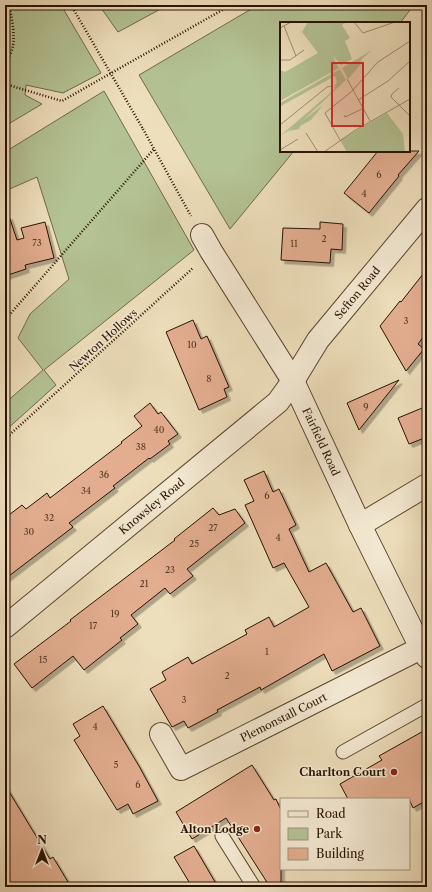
<svg xmlns="http://www.w3.org/2000/svg" width="432" height="892" viewBox="0 0 432 892" font-family="'Libre Caslon Text',serif">
	<defs>
		<filter id="shadow"><feDropShadow dx="3.5" dy="3.5" stdDeviation="0" flood-color="#0004"/></filter>
	</defs>
	<rect width="100%" height="100%" fill="#eedfbc"/>
	<filter id="stains"><feTurbulence type="fractalNoise" baseFrequency=".005" numOctaves="4"/><feColorMatrix values="0 0 0 0 .2 0 0 0 0 .09 0 0 0 0 .02 0 0 0 .5 -.17"/></filter>
	<radialGradient id="worn" r=".72"><stop offset=".6" stop-color="#630" stop-opacity="0"/><stop offset="1" stop-color="#630" stop-opacity=".3"/></radialGradient>
	<!-- green -->
	<g fill="#b4c394" stroke="#6e6a4a">
		<path d="M5,5H61L101,73L63,93L26,85L25,95L42,104L5,126Z"/>
		<path d="M99,5H168L118,32Z"/>
		<path d="M258,5H414L400,23H281V151H294L230,229L139,75Z"/>
		<path d="M104,91L194,250L44,370L56,385L5,431V403L43,370L18,338L30,314L69,279L37,177L5,191V152Z"/>
	</g>
	<!-- building -->
	<g fill="#e3ae90" stroke="#291101" filter="url(#shadow)">
		<path d="M378,151H419L398,175L399,176L369,213L344,193Z"/>
		<path d="M9,216L17,240L24,238L21,228L45,222L54,258L25,265L26,269L5,276V217Z"/>
		<path d="M320,222L343,224L342,250L331,249L330,263L281,260L283,228L320,229Z"/>
		<path d="M427,269V332L418,344L424,349L406,371L380,326L400,301L401,302Z"/>
		<path d="M193,320L201,339L207,336L229,387L224,389L227,397L199,410L166,332Z"/>
		<path d="M399,380L359,430L347,403Z"/>
		<path d="M150,403L158,414L161,412L178,434L168,441L170,444L150,459L149,458L113,486L115,488L69,523L73,527L5,579V518L22,505L26,509L47,493L50,498L122,443L121,442L142,426L134,416Z"/>
		<path d="M427,406V437L409,444L398,418Z"/>
		<path d="M264,471L273,492L279,489L296,525L289,529L309,572L326,563L353,612L361,608L380,646L332,671L324,654L261,690L260,687L217,710L218,712L188,728L184,721L172,727L150,689L166,680L162,672L188,657L192,664L247,634L245,630L269,617L274,627L309,607L284,563L273,568L245,505L254,501L244,480Z"/>
		<path d="M213,508L219,515L235,509L245,523L187,569L193,576L170,594L165,588L131,615L138,624L120,638L122,640L84,670L73,656L32,688L14,664L71,621L70,620L175,540L174,539Z"/>
		<path d="M103,706L139,766L158,801L133,814L128,804L117,810L104,789L74,740L80,736L73,724Z"/>
		<path d="M427,729V800L413,808L409,799H348L340,784L382,760L379,756Z"/>
		<path d="M252,765L274,800L276,799L281,810V887H270L226,818L192,839L176,812Z"/>
		<path d="M5,785L50,859L53,857L71,887H11L5,877Z"/>
		<path d="M194,846L218,887H192L174,857Z"/>
	</g>
	<g fill="none" stroke-linecap="round" stroke-linejoin="round">
		<!-- lane casing -->
		<g stroke="#5a4430" stroke-width="15">
			<g id="lane">
				<path d="M343,752L427,705"/>
				<path d="M222,836L254,887"/>
			</g>
		</g>
		<!-- street casing -->
		<g stroke="#5a4430" stroke-width="24">
			<g id="street">
				<path id="s1" d="M202,235L211,251L293,381L360,525L421,648L427,657"/>
				<path d="M360,525L427,485"/>
				<path id="s2" d="M5,627L278,402L293,381L318,340L427,209"/>
				<path id="s3" d="M161,734L181,769L421,648"/>
			</g>
		</g>
		<!-- path -->
		<g stroke="#291101" stroke-width="2.5" stroke-dasharray="1 2" stroke-linecap="butt">
			<path d="M5,64C8,59 12,52 13,46C15,37 12,13 8,5"/>
			<path d="M5,84L62,101L231,5"/>
			<path d="M143,129L191,216"/>
			<path d="M5,320L154,149"/>
			<path d="M5,439L193,268"/>
		</g>
		<!-- lane -->
		<use href="#lane" stroke="#f4ead3" stroke-width="13"/>
		<!-- street -->
		<use href="#street" stroke="#f4ead3" stroke-width="22"/>
		<!-- path-bridge -->
		<path stroke="#291101" stroke-width="2.5" stroke-dasharray="1 2" stroke-linecap="butt" d="M71,5L143,129"/>
	</g>
	<!-- markers -->
	<g fill="#8f2418" stroke="#f4ead3" stroke-width="1.5">
		<circle cx="394" cy="772" r="4"/>
		<circle cx="257" cy="829" r="4"/>
	</g>
	<g text-anchor="middle" stroke-width="3" stroke-linejoin="round" paint-order="stroke">
		<!-- number labels -->
		<g font-size="9" fill="#583825">
			<text x="379" y="178">6</text>
			<text x="364" y="197">4</text>
			<text x="324" y="242">2</text>
			<text x="37" y="246">73</text>
			<text x="294" y="247">11</text>
			<text x="406" y="324">3</text>
			<text x="192" y="348">10</text>
			<text x="209" y="382">8</text>
			<text x="366" y="410">9</text>
			<text x="159" y="433">40</text>
			<text x="141" y="450">38</text>
			<text x="104" y="478">36</text>
			<text x="86" y="494">34</text>
			<text x="267" y="499">6</text>
			<text x="49" y="521">32</text>
			<text x="213" y="531">27</text>
			<text x="29" y="535">30</text>
			<text x="278" y="541">4</text>
			<text x="194" y="547">25</text>
			<text x="170" y="573">23</text>
			<text x="144" y="587">21</text>
			<text x="115" y="617">19</text>
			<text x="93" y="629">17</text>
			<text x="267" y="655">1</text>
			<text x="43" y="663">15</text>
			<text x="227" y="679">2</text>
			<text x="184" y="703">3</text>
			<text x="95" y="730">4</text>
			<text x="116" y="768">5</text>
			<text x="138" y="788">6</text>
		</g>
		<!-- street labels -->
		<g font-size="11" fill="#291101" stroke="#f4ead3">
			<text dy="4" stroke="none"><textPath href="#s2" startOffset="489">Sefton Road</textPath></text>
			<text transform="translate(103 340) rotate(-42)" y="4">Newton Hollows</text>
			<text dy="4" stroke="none"><textPath href="#s1" startOffset="239">Fairfield Road</textPath></text>
			<text dy="4" stroke="none"><textPath href="#s2" startOffset="190">Knowsley Road</textPath></text>
			<text dy="4" stroke="none"><textPath href="#s3" startOffset="155">Plemonstall Court</textPath></text>
		</g>
		<!-- poi labels -->
		<g font-size="11" font-weight="bold" fill="#291101" stroke="#f4ead3" text-anchor="end">
			<text x="386" y="776">Charlton Court</text>
			<text x="249" y="833">Alton Lodge</text>
		</g>
	</g>
	<!-- overview -->
	<g transform="translate(280 22)">
		<rect width="130" height="130" fill="#eedfbc"/>
		<path d="M28,0H67L62,3L70,16L65,19L72,37L61,43L53,34L59,46L0,79V48L5,50L38,31L22,10ZM92,28L80,39L82,41L68,57L62,46ZM60,47L66,58L19,102L0,114L55,67L54,65L57,60L55,54L1,84L0,81ZM43,83L31,98L20,104L19,107L9,109ZM107,91L123,112L125,130H67L60,118Z" fill="#b4c394"/>
		<path fill="none" stroke="#9f8d71" stroke-width="1" d="M74,0L83,11L115,0M4,4L16,34M0,6L11,0M0,38H10L24,28M67,57L90,99M119,66L112,72L111,75L130,94M78,78L108,59L130,39M64,93L65,95L82,87M0,103L47,65L52,64M26,111L38,130M60,118L45,91L72,69L98,40L130,19M0,128L18,117M44,130L74,109L130,77"/>
		<path fill="#d62828" fill-opacity="0.15" stroke="#d62828" stroke-width="2" d="M52,41H83V104H52Z"/>
		<rect width="130" height="130" fill="none" stroke="#291101" stroke-width="2"/>
	</g>
	<!-- margin -->
	<rect width="432" height="892" fill="none" stroke="#eedfbc" stroke-width="20"/>
	<rect x="6" y="6" width="420" height="880" fill="none" stroke="#291101" stroke-width="2"/>
	<rect x="10" y="10" width="412" height="872" fill="none" stroke="#291101"/>
	<!-- legend -->
	<rect x="280" y="798" width="130" height="72" fill="#f4ead3" stroke="#a3937f"/>
	<rect x="288" y="811" width="20" height="6" fill="#f4ead3" stroke="#a3937f"/>
	<text x="316" y="818" font-size="12" fill="#291101">Road</text>
	<rect x="288" y="828" width="20" height="12" fill="#b4c394" stroke="#a3937f"/>
	<text x="316" y="838" font-size="12" fill="#291101">Park</text>
	<rect x="288" y="848" width="20" height="12" fill="#e3ae90" stroke="#a3937f"/>
	<text x="316" y="858" font-size="12" fill="#291101">Building</text>
	<!-- north arrow -->
	<g transform="translate(42 850)" stroke="#f4ead3" stroke-width="3" paint-order="stroke">
	<path d="M0-3L7 15L0 10L-7 15Z" fill="#291101"/>
	<text y="-6" font-size="11" font-weight="bold" text-anchor="middle" fill="#291101">N</text>
	</g>
	<rect width="100%" height="100%" filter="url(#stains)"/>
	<rect width="100%" height="100%" fill="url(#worn)"/>
</svg>
